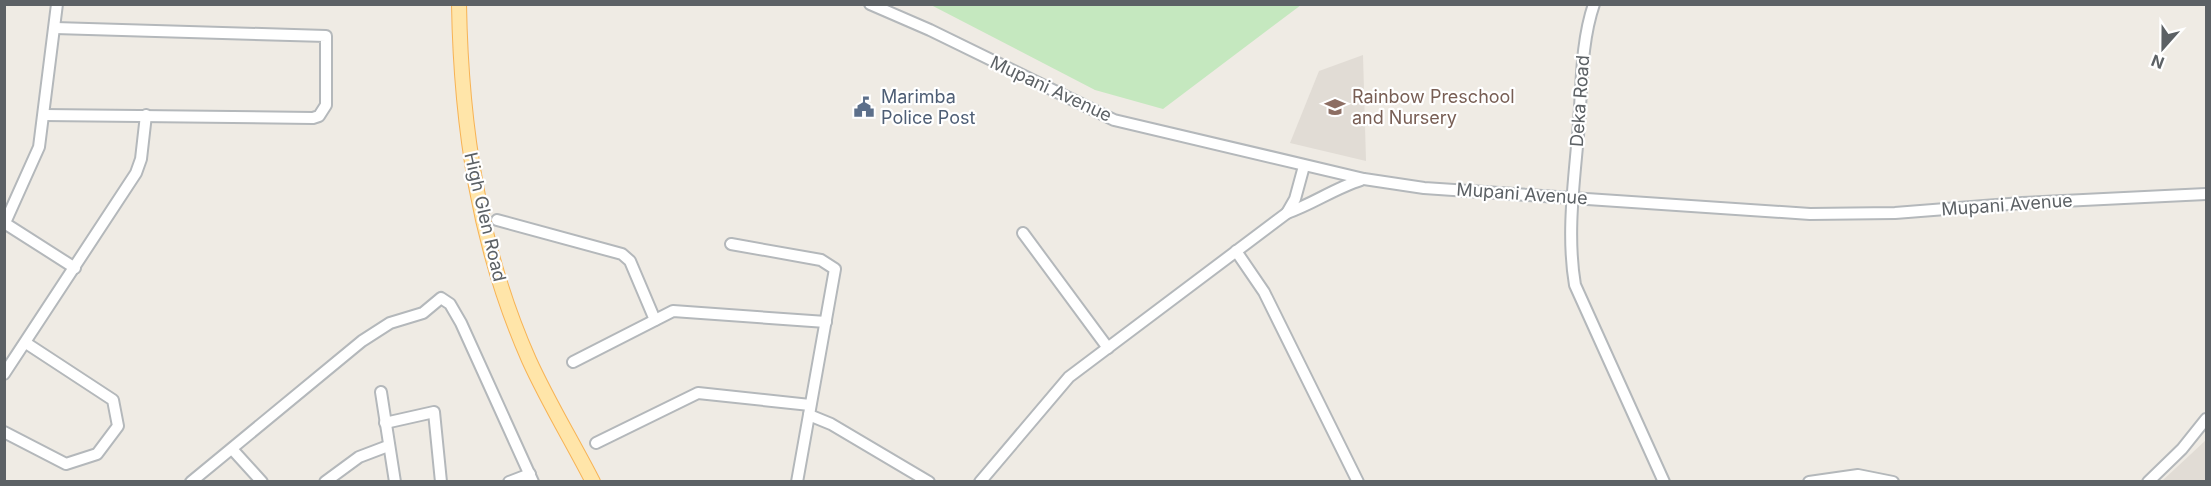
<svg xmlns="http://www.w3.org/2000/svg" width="2211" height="486" viewBox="0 0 2211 486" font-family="Inter,sans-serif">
	<rect width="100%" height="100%" fill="#efebe4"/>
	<!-- education -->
	<g fill="#e1dcd5">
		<path d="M1363,55L1366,161L1290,143L1319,71Z"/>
		<path d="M2206,440V481H2162Z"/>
	</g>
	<!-- green -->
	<path fill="#c5e8bf" d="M931,5H930H1301L1163,109L1095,90Z"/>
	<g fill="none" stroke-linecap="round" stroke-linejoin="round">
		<!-- minor casing -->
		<g stroke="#b4b8bb" stroke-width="14">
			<g id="minor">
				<path d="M870,4L930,30L1114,120L1364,179L1424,188L1810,214L1895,213L2022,203L2206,194"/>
				<path d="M1594,4C1581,42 1582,84 1579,123C1575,176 1566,232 1575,285L1664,482"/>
				<path d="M44,115L313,118L319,116L326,105V36L55,28"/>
				<path d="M1287,213L1295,199L1304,166"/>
				<path d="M497,220L622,254L630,261L655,320"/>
				<path d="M6,224L75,268"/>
				<path d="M4,225L39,147L57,4"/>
				<path d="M1023,233L1108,348"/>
				<path d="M731,244L821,260L835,269L797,482"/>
				<path d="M1236,251L1264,292L1358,482"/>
				<path d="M573,362L673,311L826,322"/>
				<path d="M4,374L136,173L141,159L146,115"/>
				<path d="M381,392L395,482"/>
				<path d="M809,415L831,424L929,482"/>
				<path d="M385,423L434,412L441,482"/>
				<path d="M4,432L66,464L97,454L118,426L113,400L26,343"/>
				<path d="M596,443L698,393L810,405"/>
				<path d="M232,449L262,482"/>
				<path d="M191,482L362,341L390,323L423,313L441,298L450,304L461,323L533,482"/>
				<path d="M325,482L359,457L388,446"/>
				<path d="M509,482L530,474"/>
				<path d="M980,482L1069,377L1287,213C1313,204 1335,188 1361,180"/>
				<path d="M1809,482L1858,475L1893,482"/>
				<path d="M2148,482L2182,449L2206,419"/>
			</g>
		</g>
		<!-- major casing -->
		<g stroke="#f7b355" stroke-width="16">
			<path id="major" d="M459,4C461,127 479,247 529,360C548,402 572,441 593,482"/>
		</g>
		<!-- minor -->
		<use href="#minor" stroke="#fff" stroke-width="10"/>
		<!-- major -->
		<use href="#major" stroke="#ffe5a9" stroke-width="14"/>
	</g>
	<!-- icons -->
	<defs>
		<g id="civic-bare" transform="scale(1.62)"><path d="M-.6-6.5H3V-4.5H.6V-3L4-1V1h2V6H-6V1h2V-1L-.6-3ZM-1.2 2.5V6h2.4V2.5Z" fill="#5c6f8a" stroke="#fff" stroke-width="2.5" paint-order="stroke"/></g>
		<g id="school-bare" transform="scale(1.62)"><path d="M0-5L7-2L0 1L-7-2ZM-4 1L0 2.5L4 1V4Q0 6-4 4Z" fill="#8d6e63" stroke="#fff" stroke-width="2.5" paint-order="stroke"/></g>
	</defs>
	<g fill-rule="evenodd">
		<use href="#civic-bare" x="864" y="107"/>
		<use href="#school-bare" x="1335" y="107"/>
	</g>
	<g text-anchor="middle" stroke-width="4.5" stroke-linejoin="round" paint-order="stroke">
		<!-- street labels -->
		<g font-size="18" fill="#5c6165" stroke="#fff">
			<text transform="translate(1051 89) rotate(25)" y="6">Mupani Avenue</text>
			<text transform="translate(1580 101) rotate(-86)" y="6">Deka Road</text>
			<text transform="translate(1522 194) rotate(4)" y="6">Mupani Avenue</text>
			<text transform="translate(2007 205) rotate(-4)" y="6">Mupani Avenue</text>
			<text transform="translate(485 217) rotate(77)" y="6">High Glen Road</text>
		</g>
		<!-- service labels -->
		<g font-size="18" fill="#4e5e75" stroke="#fff" text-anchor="start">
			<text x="881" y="103">Marimba<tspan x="881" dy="21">Police Post</tspan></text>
		</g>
		<!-- education labels -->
		<g font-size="18" fill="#785e54" stroke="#fff" text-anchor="start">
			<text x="1352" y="103">Rainbow Preschool<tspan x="1352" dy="21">and Nursery</tspan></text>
		</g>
	</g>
	<!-- border -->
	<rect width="2211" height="486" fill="none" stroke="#5c6165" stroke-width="12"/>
	<!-- north arrow -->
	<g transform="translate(2163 48) rotate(201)" stroke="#ffffff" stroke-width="4.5" paint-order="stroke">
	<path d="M0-4.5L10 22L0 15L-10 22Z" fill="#5c6165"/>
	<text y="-9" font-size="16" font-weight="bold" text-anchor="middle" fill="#5c6165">N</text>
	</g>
</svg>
